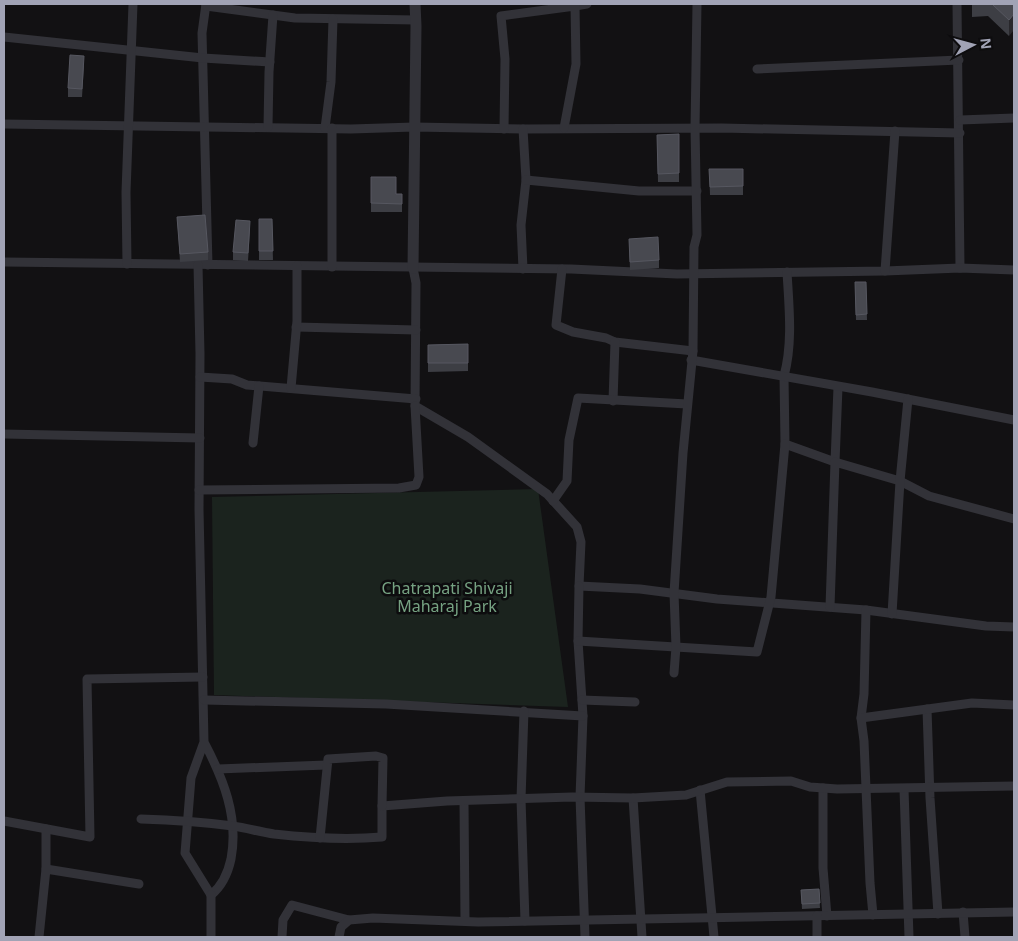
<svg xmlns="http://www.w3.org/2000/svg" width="1018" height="941" viewBox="0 0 1018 941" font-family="'Noto Sans',sans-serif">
	<rect width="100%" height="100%" fill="#121113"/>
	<!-- green -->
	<path fill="#1b231e" d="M538,489L568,707L214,695L212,497Z"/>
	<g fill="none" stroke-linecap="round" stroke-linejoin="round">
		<!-- minor -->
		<g stroke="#323238" stroke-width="9">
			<path d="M206,4L202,33L208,265"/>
			<path d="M957,4L960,268"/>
			<path d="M206,6L295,18L416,20"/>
			<path d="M575,6L587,4"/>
			<path d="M4,37L203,58L270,62"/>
			<path d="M757,69L959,60"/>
			<path d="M960,120L1014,118"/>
			<path d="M4,124L351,129L414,127L523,129L722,128L960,133"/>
			<path d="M268,127L269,72L273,15"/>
			<path d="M325,128L331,82L333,19"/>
			<path d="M504,129L505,59L501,16L575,6L576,64L564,128"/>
			<path d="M523,129L526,180L521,225L523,269"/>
			<path d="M526,180L639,191H697"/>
			<path d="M4,262L571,269L677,274L885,271L960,268L1014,270"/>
			<path d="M127,264L126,192L133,4"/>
			<path d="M198,265L200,354L199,509L204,742C223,778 239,817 231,859C228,873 222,886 211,895L185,853L191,778L204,742"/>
			<path d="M332,267V128"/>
			<path d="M413,268L416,283L415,406L468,437L547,494L577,527L581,542L579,586L640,589L717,599L866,610L986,626L1014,627"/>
			<path d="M562,269L556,325L573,332L606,338L615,342L693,351"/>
			<path d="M885,271L895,131"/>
			<path d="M787,272C789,307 793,343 784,376L785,444L835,462L838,387"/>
			<path d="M296,327L416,330"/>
			<path d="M691,360L872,392L1014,420"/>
			<path d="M200,377L232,379L247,385L416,399"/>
			<path d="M291,388L297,321V266"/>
			<path d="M613,401L615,342"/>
			<path d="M4,434L200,438"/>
			<path d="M253,443L259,386"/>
			<path d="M199,490L399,488L416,485L419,477L415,406"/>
			<path d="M553,501L567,481L569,440L578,398L687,404"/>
			<path d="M579,586L578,641L583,716L580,797L585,937"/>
			<path d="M830,607L835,462L900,481L929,496L1014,519"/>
			<path d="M892,614L900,481L908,399"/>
			<path d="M578,641L757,652L771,597L785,444"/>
			<path d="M674,673L676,647L674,593L683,453L693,351L694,247L697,235L695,128L697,4"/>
			<path d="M204,700L386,704L583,716"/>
			<path d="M582,700L635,702"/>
			<path d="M927,709L930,798L938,914"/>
			<path d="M524,711L521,799L525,921"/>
			<path d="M861,718L864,694L866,610"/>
			<path d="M218,769L326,765"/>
			<path d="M823,788V868L827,916"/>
			<path d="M904,789L909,937"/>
			<path d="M700,790L714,937"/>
			<path d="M633,798L642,937"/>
			<path d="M464,801L465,921"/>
			<path d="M141,819C172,820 202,822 233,826C247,828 260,832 274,834C310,838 346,840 382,837V806L447,801L572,797L633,798L686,795L727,782L791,781L810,787L837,789L1014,786"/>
			<path d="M4,821L90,837L87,679L203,677"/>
			<path d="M320,838L328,759L376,756L383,758L382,806"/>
			<path d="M46,869L139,884"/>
			<path d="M963,912L965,937"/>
			<path d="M873,915L870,883L864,741L861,718L972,703L1014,705"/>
			<path d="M39,937L46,869V829"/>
			<path d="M211,937V895"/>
			<path d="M282,937L283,920L292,905L349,920"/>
			<path d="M339,937L341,927L349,920L373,918L478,922L1014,912"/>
			<path d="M817,937V916"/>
		</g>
		<!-- tertiary -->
		<path stroke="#323238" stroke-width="11" d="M413,268L416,26L415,4"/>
	</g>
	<!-- wall -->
	<g fill="#3d3e44">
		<path d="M972,4H1014L1009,36L988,16L972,17Z"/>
		<path d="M84,65L82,97H68V88Z"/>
		<path d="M679,134V182H658L657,135Z"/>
		<path d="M709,169H743V195H710Z"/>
		<path d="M371,177L396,194H402V212H371Z"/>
		<path d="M177,217L208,252V260L180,262Z"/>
		<path d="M259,219H272L273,260H259Z"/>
		<path d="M250,229L248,261L233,260V252Z"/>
		<path d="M629,239L659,260V268L630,270Z"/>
		<path d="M855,282H866L867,320H856Z"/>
		<path d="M468,344V371L428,372V345Z"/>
		<path d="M819,889L820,908L802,909L801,890Z"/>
	</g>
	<!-- shaded-wall -->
	<path fill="#28272b" d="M1014,14V30L1009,36V20Z"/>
	<!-- building -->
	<g fill="#484950" stroke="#565760">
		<path d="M992,4H1014V14L1009,20Z"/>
		<path d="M70,55L84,56L82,89L68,88Z"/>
		<path d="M679,134V173L658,174L657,135Z"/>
		<path d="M709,169H743V186L710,187Z"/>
		<path d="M371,177H396V194H402V204L371,203Z"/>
		<path d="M205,215L208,252L180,254L177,217Z"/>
		<path d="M259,219H272L273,251H259Z"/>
		<path d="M236,220L250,221L248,253L233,252Z"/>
		<path d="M658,237L659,260L630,262L629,239Z"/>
		<path d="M855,282H866L867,314L856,315Z"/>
		<path d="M468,344V363H428V345Z"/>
		<path d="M819,889L820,903L802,904L801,890Z"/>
	</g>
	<g text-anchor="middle" stroke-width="5" stroke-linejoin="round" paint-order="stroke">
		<!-- park labels -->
		<g font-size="16" fill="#76a282" stroke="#0d0c0e">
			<text x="447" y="594">Chatrapati Shivaji<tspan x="447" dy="18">Maharaj Park</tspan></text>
		</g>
	</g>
	<!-- border -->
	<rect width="1018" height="941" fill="none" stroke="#a1a3b5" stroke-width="10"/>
	<!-- north arrow -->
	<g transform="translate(973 45) rotate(84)" stroke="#0d0c0e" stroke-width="4" paint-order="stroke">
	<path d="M0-4L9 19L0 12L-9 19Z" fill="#a1a3b5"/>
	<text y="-8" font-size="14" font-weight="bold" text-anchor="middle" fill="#a1a3b5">N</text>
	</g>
</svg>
